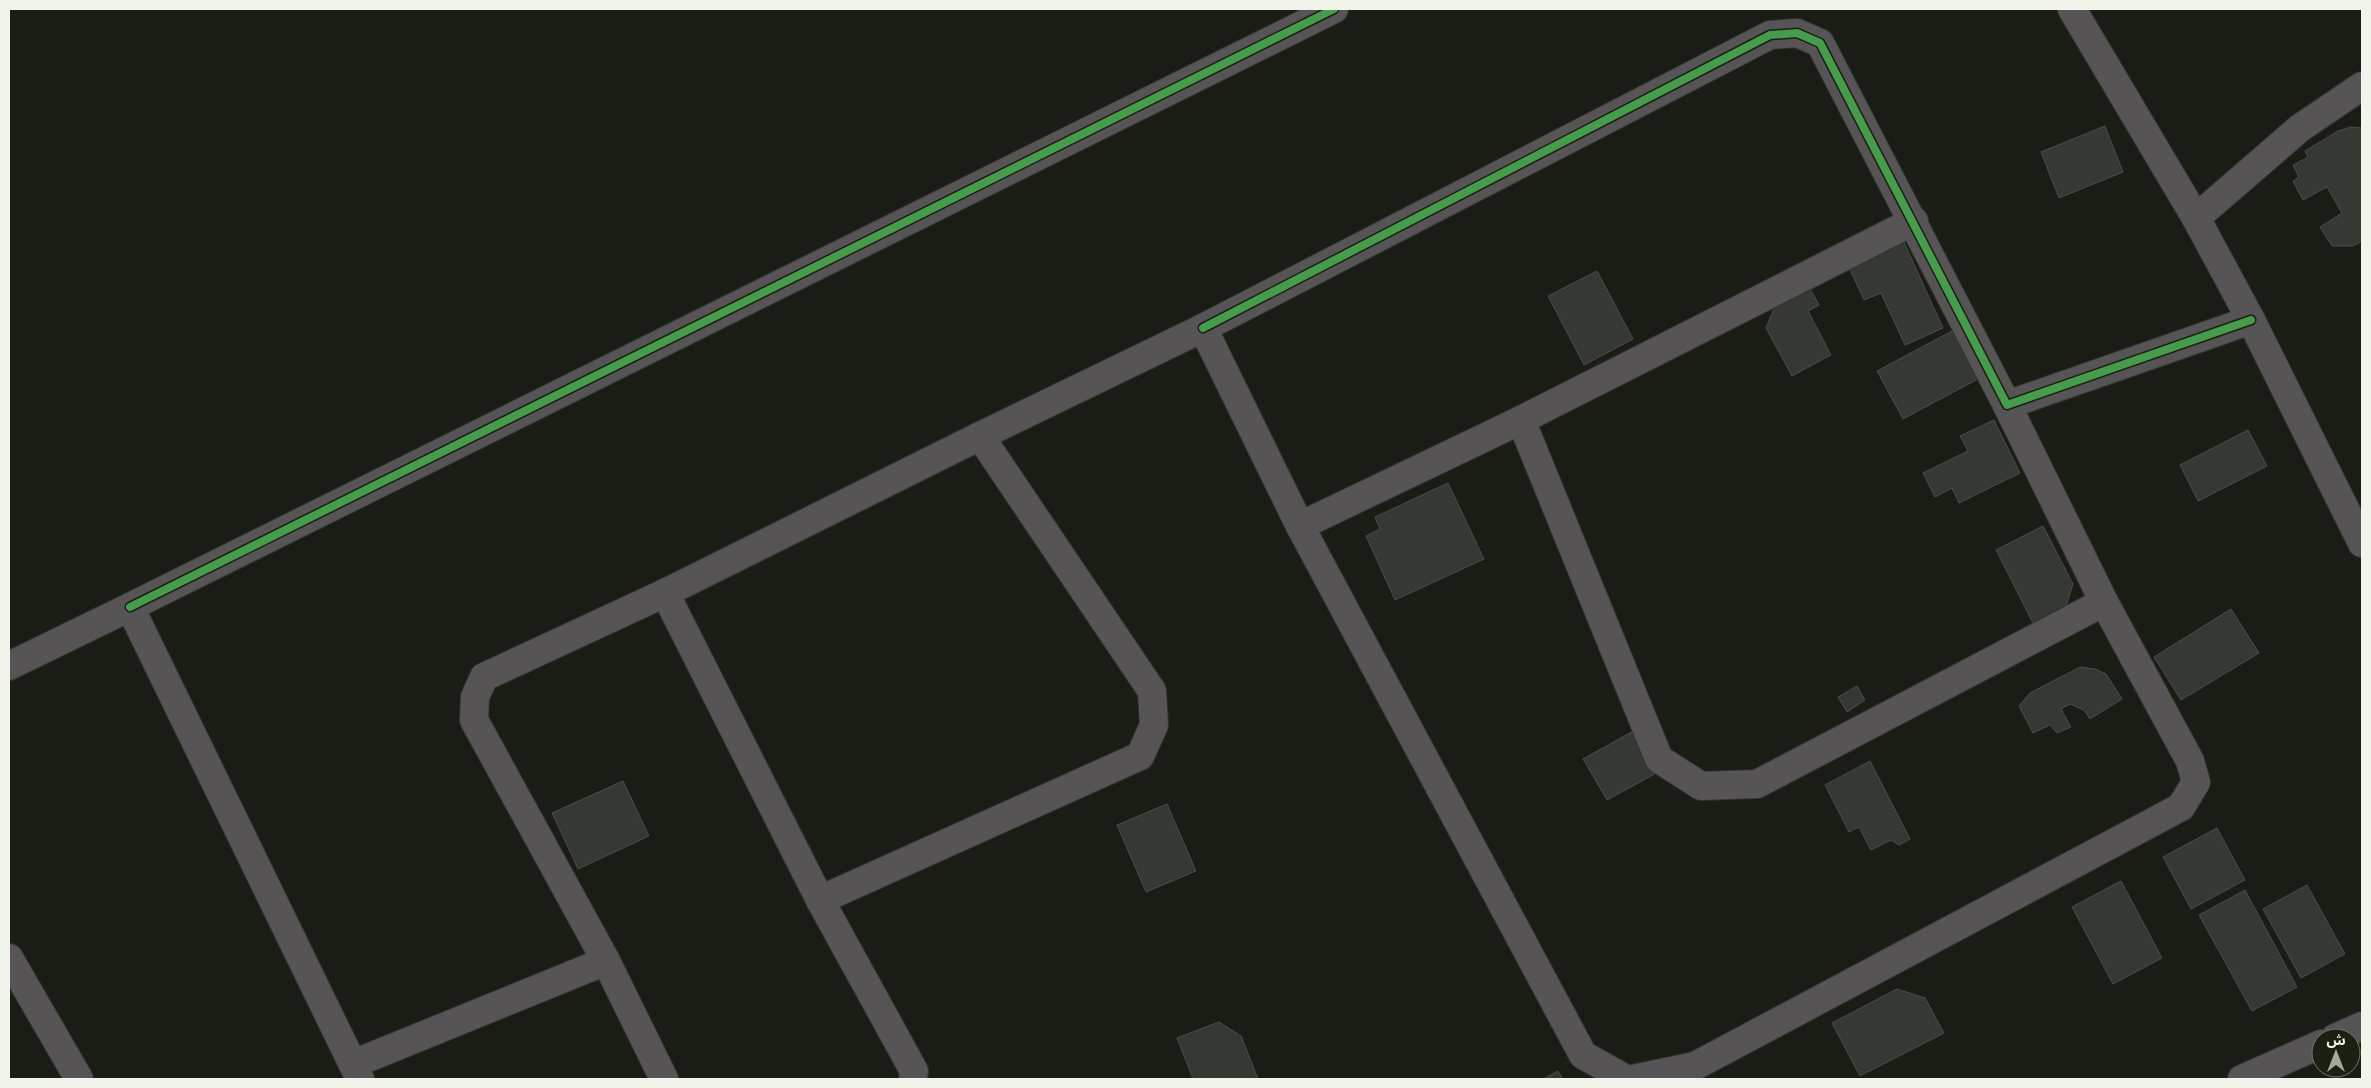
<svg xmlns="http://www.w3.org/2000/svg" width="2371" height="1088" viewBox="0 0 2371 1088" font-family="Literata,'Noto Sans Arabic',serif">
	<rect width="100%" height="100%" fill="#1a1c16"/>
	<!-- building -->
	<g fill="#363833" stroke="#4b4d48">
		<path d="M2105,126L2123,172L2059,198L2041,152Z"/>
		<path d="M2351,127L2362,128V241L2353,246H2332L2320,227L2342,213L2327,187L2303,200L2293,181L2299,177L2293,165L2308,157L2305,151L2338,131Z"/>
		<path d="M1903,240L1943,328L1905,345L1881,293L1864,300L1848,265Z"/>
		<path d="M1597,271L1633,339L1584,365L1548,296Z"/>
		<path d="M1808,285L1819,305L1808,311L1831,355L1792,376L1766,328L1777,301Z"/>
		<path d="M1952,331L1978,379L1903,419L1877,371Z"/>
		<path d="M1994,420L2020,473L1959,503L1952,488L1935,497L1923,473L1968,451L1960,436Z"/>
		<path d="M2248,430L2267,466L2198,501L2180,465Z"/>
		<path d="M1448,483L1484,559L1395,600L1366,536L1380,529L1375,517Z"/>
		<path d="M2043,526L2073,584L2065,609L2034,625L1996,550Z"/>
		<path d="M2231,609L2259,653L2181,700L2154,657Z"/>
		<path d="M2080,667L2095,669L2106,674L2122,699L2090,719L2084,710L2070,704L2061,709L2071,727L2057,733L2050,725L2033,733L2019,706L2030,693Z"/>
		<path d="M1857,686L1865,700L1847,712L1838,697Z"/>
		<path d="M1637,729L1660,771L1607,800L1583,759Z"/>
		<path d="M1870,761L1910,839L1899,845L1891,840L1871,850L1859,827L1849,832L1825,785Z"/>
		<path d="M623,781L649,836L578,869L552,813Z"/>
		<path d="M1167,804L1196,871L1146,892L1117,825Z"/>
		<path d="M2217,828L2245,880L2191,909L2163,857Z"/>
		<path d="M2121,881L2162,958L2113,984L2072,907Z"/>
		<path d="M2307,885L2345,954L2301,978L2263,909Z"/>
		<path d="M2245,890L2297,987L2252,1011L2199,915Z"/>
		<path d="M1897,989L1925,998L1944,1033L1860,1076L1832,1023Z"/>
		<path d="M1219,1022L1241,1036L1258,1079H1193L1177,1038Z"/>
		<path d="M1558,1071L1563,1079H1543Z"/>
	</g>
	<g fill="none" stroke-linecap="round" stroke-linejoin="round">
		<!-- minor casing -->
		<g stroke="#343530" stroke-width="30">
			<g id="minor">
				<path d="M2072,9L2196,218L2251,320L2362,543"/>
				<path d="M2196,218L2300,128L2362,86"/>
				<path d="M1203,328L1770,35L1797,33L1820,43L2007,405L2251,320"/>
				<path d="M1521,420L1659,759L1701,786L1757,784L2104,602L2007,405"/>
				<path d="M980,436L1203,328L1300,526L1583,1055L1626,1079"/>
				<path d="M1300,526L1521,420L1914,221"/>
				<path d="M665,593L980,436L1152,691L1154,725L1140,756L820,900"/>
				<path d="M130,607L1334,9"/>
				<path d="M9,666L130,607L360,1079"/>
				<path d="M9,958L79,1079"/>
				<path d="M2335,1038L2362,1026"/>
				<path d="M353,1064L606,961"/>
				<path d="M664,1079L606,961L474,720L475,697L484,677L665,593L820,900L914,1071L913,1079"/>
				<path d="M1633,1079L1695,1066L2181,807L2196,782L2190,761L2104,602"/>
				<path d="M2242,1079L2321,1044"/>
			</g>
		</g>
		<!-- minor -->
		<use href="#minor" stroke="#565455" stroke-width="28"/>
		<!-- cycleway casing -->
		<g stroke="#1b2012" stroke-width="11">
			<g id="cycleway">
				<path d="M1203,328L1770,35L1797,33L1820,43L2007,405L2251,320"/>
				<path d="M130,607L1334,9"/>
			</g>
		</g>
		<!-- cycleway -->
		<use href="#cycleway" stroke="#469c4c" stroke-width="8"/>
	</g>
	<!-- border -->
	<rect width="2371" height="1088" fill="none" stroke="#f0f4ea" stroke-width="20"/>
	<!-- north arrow -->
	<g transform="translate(2336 1053)"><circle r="24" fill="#1b2012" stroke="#707568"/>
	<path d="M0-4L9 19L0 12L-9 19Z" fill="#a5a8a0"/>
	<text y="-8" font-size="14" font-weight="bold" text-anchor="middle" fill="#f0f4ea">ش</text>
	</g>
</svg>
